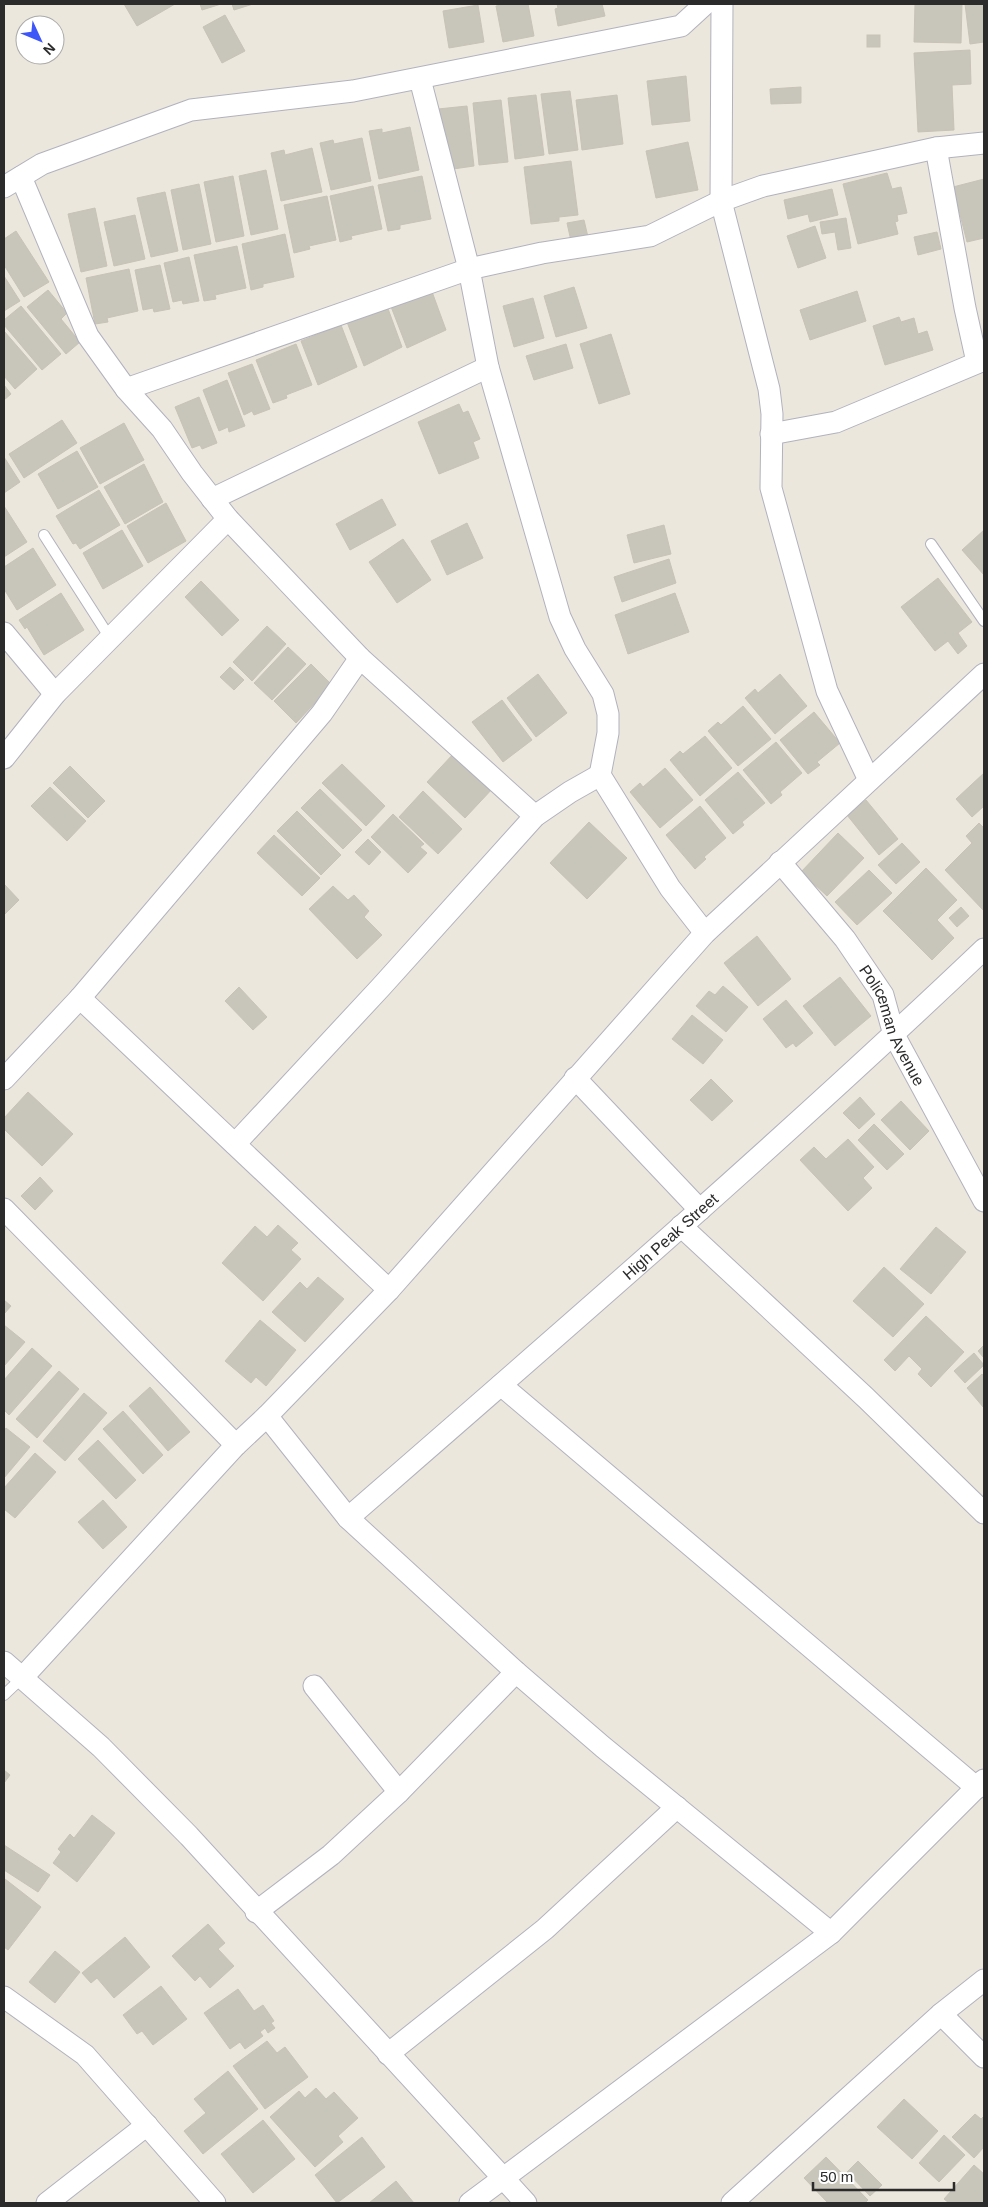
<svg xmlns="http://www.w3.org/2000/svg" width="988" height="2207" viewBox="0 0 988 2207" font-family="Arial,sans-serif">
	<rect width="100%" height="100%" fill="#ece7dd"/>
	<!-- building -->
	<g fill="#c8c5bb" stroke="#c8c3b6">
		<path d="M124,4H175L137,26Z"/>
		<path d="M200,4H221L202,10Z"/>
		<path d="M232,4H253L234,10Z"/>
		<path d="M506,4H528L534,36L503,42L496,6Z"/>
		<path d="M557,4H602L605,16L558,26L555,9L558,8Z"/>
		<path d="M915,4H962L961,43L914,42Z"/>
		<path d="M965,4H984V42L970,44Z"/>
		<path d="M478,5L484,42L449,48L443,11Z"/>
		<path d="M225,15L245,51L222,63L203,27Z"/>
		<rect x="867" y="35" width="13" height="12"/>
		<path d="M970,50L971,84L952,85L954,130L918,132L914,53Z"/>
		<path d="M686,76L690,121L652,125L647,81Z"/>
		<path d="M801,87V103L771,104L770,89Z"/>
		<path d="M570,91L578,150L549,154L541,94Z"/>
		<path d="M536,95L544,155L515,159L508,98Z"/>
		<path d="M617,95L623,144L582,150L576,100Z"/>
		<path d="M501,100L508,162L479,165L473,103Z"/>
		<path d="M467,106L474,166L446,170L438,109Z"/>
		<path d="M410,127L419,170L379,179L369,131L382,129V133Z"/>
		<path d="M362,138L371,181L331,190L320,143L333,140L334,144Z"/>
		<path d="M688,142L698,190L656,198L646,151Z"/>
		<path d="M312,148L322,192L281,201L271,153L284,150L285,155Z"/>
		<path d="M571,161L578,215L559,217V221L531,224L524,167Z"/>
		<path d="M266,170L278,229L251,235L239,176Z"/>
		<path d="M887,173L892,189L901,187L907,213L897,215L898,221L895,222L898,234L858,244L843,184Z"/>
		<path d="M233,176L244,236L216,242L204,182Z"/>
		<path d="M422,176L431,219L400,225V229L388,231L378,185Z"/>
		<path d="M984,179V238L967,242L953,187Z"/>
		<path d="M199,184L211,244L183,250L171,190Z"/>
		<path d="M373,186L382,229L351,236L352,239L340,242L330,196Z"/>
		<path d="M832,189L838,215L810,222L808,214L788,219L784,200Z"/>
		<path d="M165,192L178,251L151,257L137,198Z"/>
		<path d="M327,196L336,240L309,246L310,249L294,253L284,205Z"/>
		<path d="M95,208L107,266L81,272L68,214Z"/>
		<path d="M135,215L145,259L114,266L104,222Z"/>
		<path d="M846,218L851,248L838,250L835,232L822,234L820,222Z"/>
		<path d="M584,220L588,237L571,241L567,223Z"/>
		<path d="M815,226L826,258L798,268L787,236Z"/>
		<path d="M16,231L49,282L24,297L4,265V239Z"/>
		<path d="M937,232L941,249L918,255L914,237Z"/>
		<path d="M285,234L294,277L263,284V287L251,290L242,244Z"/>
		<path d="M237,246L246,288L215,295L216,299L204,301L194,255Z"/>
		<path d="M189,257L199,301L183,304L182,300L173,302L164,263Z"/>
		<path d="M160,265L170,309L154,312L153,308L143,310L135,270Z"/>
		<path d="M129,269L138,311L107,318L108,322L95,324L86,278Z"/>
		<path d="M4,276L20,301L4,311Z"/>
		<path d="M574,287L587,328L556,337L544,296Z"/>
		<path d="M431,289L446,330L407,348L390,304Z"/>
		<path d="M48,290L67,313L61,319L80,342L66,354L27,307Z"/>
		<path d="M857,291L866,321L810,340L800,310Z"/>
		<path d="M533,298L544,338L514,347L503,306Z"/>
		<path d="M21,306L61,354L42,370L4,325V320Z"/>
		<path d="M387,306L402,347L364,366L347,322Z"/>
		<path d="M899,317L901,322L914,318L918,334L927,331L933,350L885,365L873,326Z"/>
		<path d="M341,325L357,367L318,385L301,341Z"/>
		<path d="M4,331L37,369L15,389L4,376Z"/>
		<path d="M611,334L630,394L599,404L580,344Z"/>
		<path d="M296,344L312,385L286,395L287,398L273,403L256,360Z"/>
		<path d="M566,344L573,368L534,380L526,356Z"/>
		<path d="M252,364L270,409L254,415L252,411L244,415L228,373Z"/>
		<path d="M227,380L245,426L229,432L228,427L219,431L203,390Z"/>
		<path d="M4,385L11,394L4,400Z"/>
		<path d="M199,397L217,443L202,449L200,445L192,448L175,407Z"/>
		<path d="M459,404L463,413L468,411L480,439L473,442L479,458L439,474L418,422Z"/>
		<path d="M62,420L77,443L24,478L9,454Z"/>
		<path d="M124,423L144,460L100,484L80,448Z"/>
		<path d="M77,451L98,487L58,509L38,474Z"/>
		<path d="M4,457L20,482L4,493Z"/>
		<path d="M144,464L163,502L125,524L104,487Z"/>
		<path d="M99,490L120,525L80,549L76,543L73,544L56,516Z"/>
		<path d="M382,499L396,525L350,550L336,524Z"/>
		<path d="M166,503L186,541L148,563L127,526Z"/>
		<path d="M4,506L27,542L4,557Z"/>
		<path d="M467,523L483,558L447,575L431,541Z"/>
		<path d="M664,525L671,554L634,563L627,535Z"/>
		<path d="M122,530L143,566L103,589L83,553Z"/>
		<path d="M984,530V575L962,550Z"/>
		<path d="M403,539L431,580L397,603L369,562Z"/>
		<path d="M33,548L56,585L17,610L4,589V567Z"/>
		<path d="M669,559L676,583L622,602L614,577Z"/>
		<path d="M938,578L972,622L958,633L967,646L958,654L948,641L935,651L901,607Z"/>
		<path d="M201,581L239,620L222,636L185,597Z"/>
		<path d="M61,593L84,630L44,655L27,627L25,629L19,620Z"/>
		<path d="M675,593L689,632L628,654L615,615Z"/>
		<path d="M267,626L286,644L252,681L233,662Z"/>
		<path d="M288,647L306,664L272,700L254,683Z"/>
		<path d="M311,664L332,685L296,723L274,701Z"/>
		<path d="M230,667L244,680L234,690L220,677Z"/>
		<path d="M538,674L567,713L536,737L507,698Z"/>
		<path d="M780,674L807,706L775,734L745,698L755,689L758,693Z"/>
		<path d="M502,700L532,740L503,762L472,722Z"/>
		<path d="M743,706L771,739L738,766L708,731L718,722L721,725Z"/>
		<path d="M814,712L840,743L817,762L820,765L808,774L780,740Z"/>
		<path d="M705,736L732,768L700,796L670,760L680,751L683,754Z"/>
		<path d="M776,742L802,773L780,792L782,795L771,804L743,770Z"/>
		<path d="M455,752L494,787L465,818L427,782Z"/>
		<path d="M342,764L385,806L366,826L322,783Z"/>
		<path d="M70,766L105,801L88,818L53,783Z"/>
		<path d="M665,768L693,800L660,828L630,792L640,783L643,787Z"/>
		<path d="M738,772L765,803L742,822L744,825L733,834L705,800Z"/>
		<path d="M984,773V806L972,817L956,799Z"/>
		<path d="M50,787L86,821L67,841L31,806Z"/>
		<path d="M320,789L362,830L343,849L301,808Z"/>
		<path d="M423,791L462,829L438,854L399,817Z"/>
		<path d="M866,800L898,839L879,855L847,815Z"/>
		<path d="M700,806L726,838L704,857L706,859L695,869L666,835Z"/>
		<path d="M297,811L341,855L321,875L277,831Z"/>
		<path d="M393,814L424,844L420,847L427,853L408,873L371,837Z"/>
		<path d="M589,822L627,858L587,899L550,863Z"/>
		<path d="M979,823L984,828V911L945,870L972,843L966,836Z"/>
		<path d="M838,833L864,858L827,896L801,872Z"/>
		<path d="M274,835L320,878L302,896L257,853Z"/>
		<path d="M368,839L381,852L369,865L355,852Z"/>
		<path d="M902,843L920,862L896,884L878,865Z"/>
		<path d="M926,868L957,900L937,920L954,938L932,960L883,911Z"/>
		<path d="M869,870L892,893L857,925L835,902Z"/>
		<path d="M4,884L19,900L4,915Z"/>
		<path d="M333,886L348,900L354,895L369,911L364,917L382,935L357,959L309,909Z"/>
		<path d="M961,907L969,916L957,927L949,918Z"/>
		<path d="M757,936L791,979L758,1006L724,963Z"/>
		<path d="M840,977L871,1016L835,1046L803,1006Z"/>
		<path d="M723,986L748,1007L726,1032L696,1006L709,991L715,995Z"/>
		<path d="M239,987L267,1017L253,1030L225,1001Z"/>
		<path d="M786,1000L813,1033L796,1047L793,1043L786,1048L763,1019Z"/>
		<path d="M692,1015L723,1040L703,1064L672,1039Z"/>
		<path d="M711,1079L733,1101L712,1121L690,1100Z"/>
		<path d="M28,1092L73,1134L42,1166L4,1129V1118Z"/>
		<path d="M860,1097L875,1114L859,1129L843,1113Z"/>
		<path d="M901,1101L929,1131L910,1150L881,1120Z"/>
		<path d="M874,1124L904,1154L887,1170L858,1140Z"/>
		<path d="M848,1139L874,1167L863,1178L872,1188L848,1211L800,1160L814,1147L826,1159Z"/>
		<path d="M40,1177L53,1191L35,1210L21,1196Z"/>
		<path d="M278,1225L298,1243L291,1250L301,1259L263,1301L222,1263L255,1226L267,1237Z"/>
		<path d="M936,1227L966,1252L931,1294L900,1269Z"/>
		<path d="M884,1267L924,1304L893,1337L853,1301Z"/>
		<path d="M318,1277L344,1299L305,1342L272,1312L300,1282L307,1289Z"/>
		<path d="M4,1300L11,1306L4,1314Z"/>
		<path d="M926,1316L964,1352L931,1387L918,1374L922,1369L909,1356L895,1371L884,1360Z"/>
		<path d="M260,1320L296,1350L266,1386L256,1377L251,1383L225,1361Z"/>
		<path d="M4,1325L25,1342L4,1366Z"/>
		<path d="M984,1345V1358L978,1351Z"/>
		<path d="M32,1348L52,1366L9,1415L4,1410V1380Z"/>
		<path d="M974,1353L984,1365L965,1383L954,1371Z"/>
		<path d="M59,1371L79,1389L37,1438L16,1419Z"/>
		<path d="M982,1374L984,1376V1408L967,1388Z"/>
		<path d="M150,1387L190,1432L168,1451L129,1406Z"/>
		<path d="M84,1393L107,1413L65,1461L43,1441Z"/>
		<path d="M123,1411L163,1455L143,1474L103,1429Z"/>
		<path d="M6,1428L30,1447L4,1478V1431Z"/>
		<path d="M98,1440L136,1480L116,1499L78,1459Z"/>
		<path d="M35,1453L56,1472L15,1518L4,1509V1488Z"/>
		<path d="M103,1500L127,1527L103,1549L78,1522Z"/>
		<path d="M4,1770L10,1775L4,1783Z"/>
		<path d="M92,1815L115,1833L77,1882L53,1863L61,1852L58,1849L70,1834L74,1838Z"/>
		<path d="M4,1845L50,1875L38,1892L4,1870Z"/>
		<path d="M5,1879L41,1907L8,1950L4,1947Z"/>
		<path d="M208,1924L225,1943L218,1949L234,1966L210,1988L200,1976L195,1981L172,1956Z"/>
		<path d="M125,1937L150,1967L114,1998L97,1978L91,1983L82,1973Z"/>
		<path d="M55,1951L80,1972L55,2003L29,1982Z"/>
		<path d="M161,1986L187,2019L153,2045L142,2031L137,2034L123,2015Z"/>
		<path d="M238,1989L254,2011L263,2005L274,2021L271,2023L275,2028L268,2033L265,2028L260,2032L263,2036L245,2049L240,2042L230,2049L204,2013Z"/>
		<path d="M267,2041L277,2053L285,2047L308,2077L265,2109L233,2066Z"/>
		<path d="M228,2071L258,2109L203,2154L184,2131L206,2113L194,2099Z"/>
		<path d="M316,2088L326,2099L334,2092L358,2118L338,2136L343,2142L315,2167L270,2117L299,2091L305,2098Z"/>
		<path d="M904,2099L938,2131L912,2159L877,2127Z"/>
		<path d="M975,2114L981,2119L984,2116V2147L974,2158L952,2137Z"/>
		<path d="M263,2120L295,2159L253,2193L221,2154Z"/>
		<path d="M944,2135L965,2155L939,2182L919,2163Z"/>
		<path d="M362,2137L385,2167L337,2203L315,2175Z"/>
		<path d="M826,2157L868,2200L865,2203H828L804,2178Z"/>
		<path d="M858,2161L882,2185L870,2196L847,2172Z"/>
		<path d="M974,2165L984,2174V2203H949L944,2199Z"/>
		<path d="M396,2181L414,2203H369Z"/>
	</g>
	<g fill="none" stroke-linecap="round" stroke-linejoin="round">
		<!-- lane casing -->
		<g stroke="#b1b2be" stroke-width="12">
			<g id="lane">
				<path d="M44,535L110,638"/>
				<path d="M931,544L984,621"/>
				<path d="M4,1695L23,1677"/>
			</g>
		</g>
		<!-- street casing -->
		<g stroke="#b1b2be" stroke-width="23">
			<g id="street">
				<path d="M722,4L721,201L769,389L772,414L771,488L827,691L869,780"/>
				<path d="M936,148L965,308L977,362"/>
				<path d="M21,177L88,336L126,389L162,429L192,473L228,519L360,658"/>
				<path d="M4,187L42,164L191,110L353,91L681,26L705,4"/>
				<path d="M126,389L469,269L420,79"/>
				<path d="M771,434L836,422L984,360"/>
				<path d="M212,499L488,367"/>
				<path d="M4,633L55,694"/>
				<path d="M4,758L55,694L228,519"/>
				<path id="s1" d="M780,862L845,939L883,995L894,1035L984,1201"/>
				<path d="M705,933L670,888L600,775L608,733V714L603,694L575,649L560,617L488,367L469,269L542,253L650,236L721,201L763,186L936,148L984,143"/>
				<path d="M80,998L389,1290"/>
				<path d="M575,1078L700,1210"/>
				<path d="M4,1079L80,998L322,713L360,658L535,816"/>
				<path d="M235,1144L381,987L535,816L570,792L600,775"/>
				<path d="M4,1209L236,1445"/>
				<path d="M681,1226L866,1398L984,1513"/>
				<path d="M501,1385L977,1788"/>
				<path d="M267,1416L348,1518L516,1672L603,1747L831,1933"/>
				<path id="s2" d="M348,1518C563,1331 778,1145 984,949"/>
				<path d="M4,1662L101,1747L189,1836L526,2203"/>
				<path d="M23,1677L236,1445L267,1416L389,1290L705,933L984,674"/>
				<path d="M314,1686L399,1792"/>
				<path d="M256,1912L331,1855L399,1792L516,1672"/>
				<path d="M4,1997L85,2055L215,2203"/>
				<path d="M941,2014L984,2057"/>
				<path d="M388,2054L545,1929L677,1807"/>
				<path d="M47,2203L147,2125"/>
				<path d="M470,2203L831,1933L984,1780"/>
				<path d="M732,2203L941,2014L984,1980"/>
			</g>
		</g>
		<!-- lane -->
		<use href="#lane" stroke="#fff" stroke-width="10"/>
		<!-- street -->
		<use href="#street" stroke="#fff" stroke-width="21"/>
	</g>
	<g text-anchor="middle" stroke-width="4" stroke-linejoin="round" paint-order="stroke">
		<!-- street labels -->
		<g font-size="16" fill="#2b2b2b" stroke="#fff">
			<text dy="6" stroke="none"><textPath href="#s1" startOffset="200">Policeman Avenue</textPath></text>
			<text dy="6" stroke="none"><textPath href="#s2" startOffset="428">High Peak Street</textPath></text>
		</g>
	</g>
	<!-- border -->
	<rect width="988" height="2207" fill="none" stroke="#2b2b2b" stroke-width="10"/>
	<!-- north arrow -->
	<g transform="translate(40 40) rotate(134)"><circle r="24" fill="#ffffff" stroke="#aaaaaa"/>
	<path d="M0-4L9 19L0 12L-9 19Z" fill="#3e56f8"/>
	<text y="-8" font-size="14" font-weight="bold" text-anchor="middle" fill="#2b2b2b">N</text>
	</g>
	<!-- scale -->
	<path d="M813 2182v8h141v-8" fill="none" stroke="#2b2b2b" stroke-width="2.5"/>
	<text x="820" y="2182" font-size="15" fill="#2b2b2b" stroke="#ffffff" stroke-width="4" paint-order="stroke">50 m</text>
</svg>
